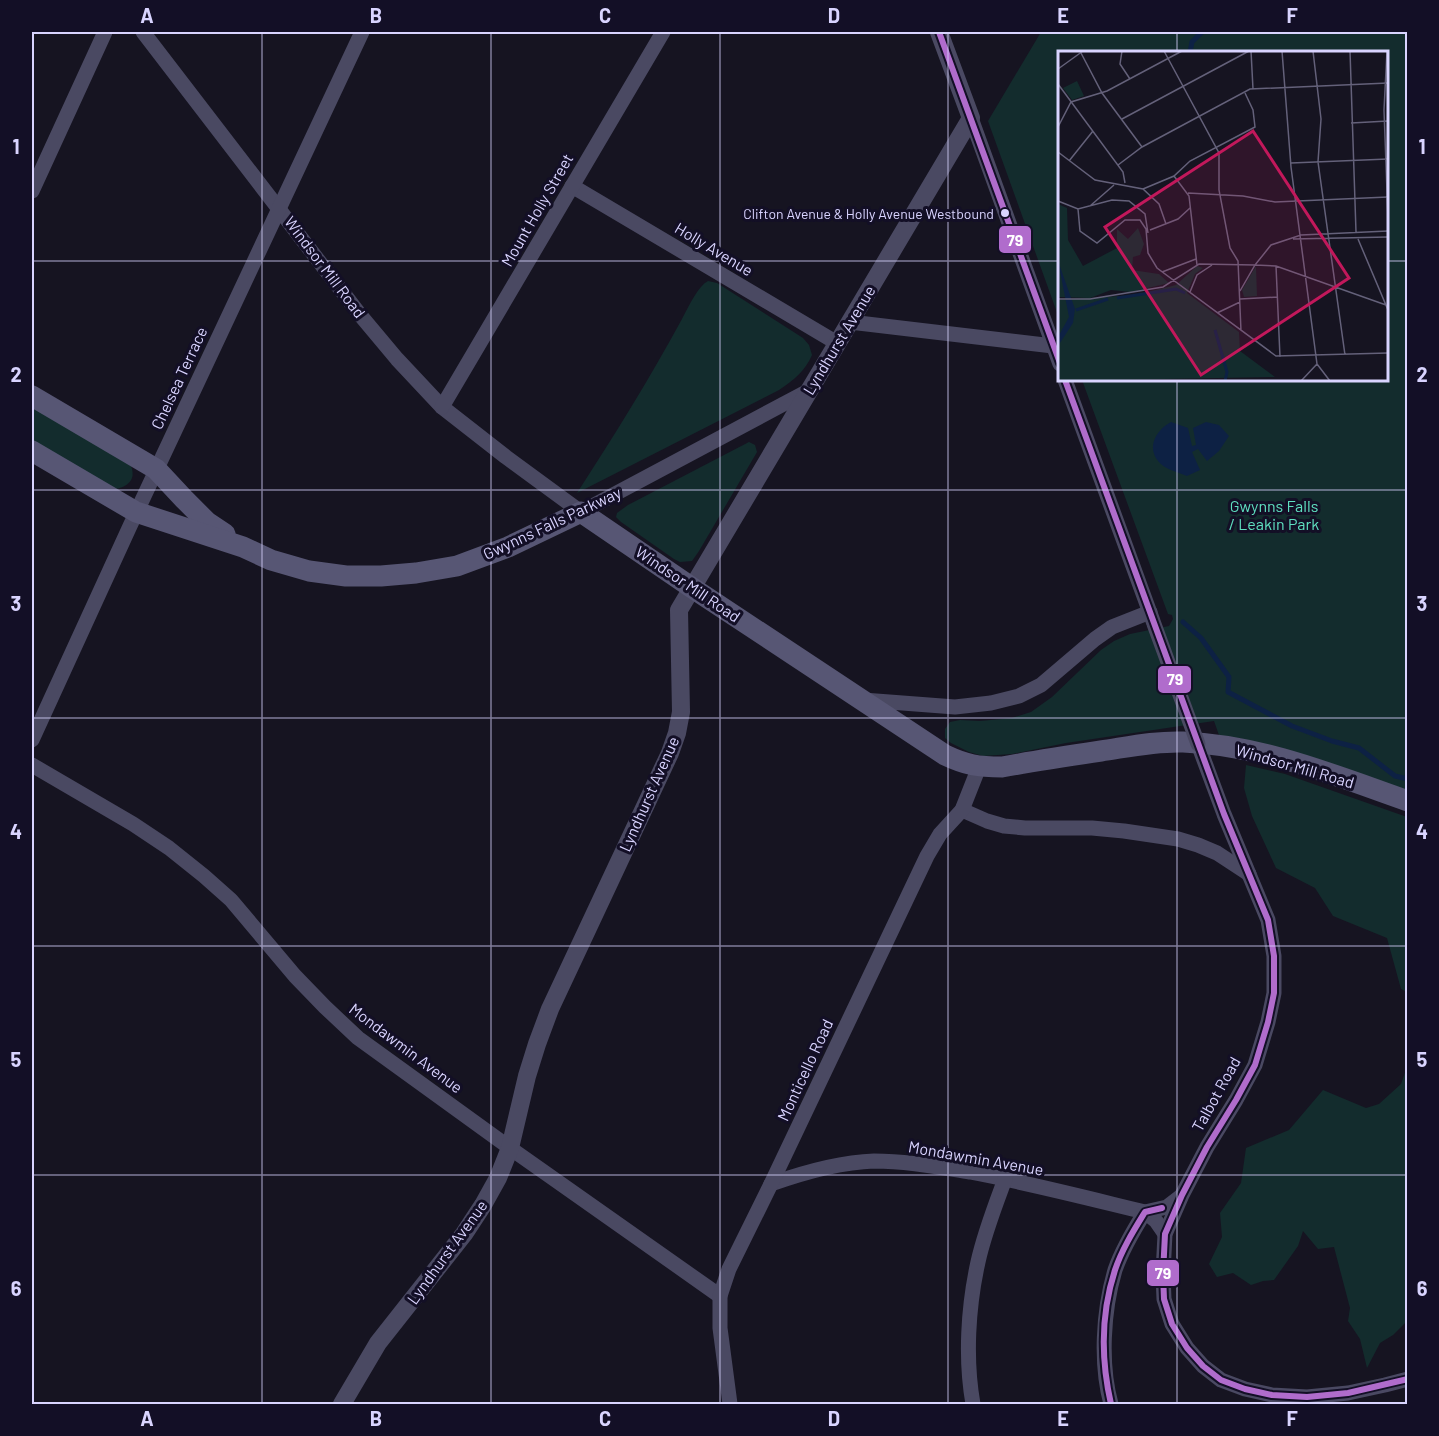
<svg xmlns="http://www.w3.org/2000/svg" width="1439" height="1436" viewBox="0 0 1439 1436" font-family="Barlow,sans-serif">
	<rect width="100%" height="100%" fill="#161421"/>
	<!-- green -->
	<g fill="#132c2d">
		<path d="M1041,32H1407V792L1220,738L1214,721L1066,743L1012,754L983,756L969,752L951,743L945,738V729L950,722L960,720L980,721L1012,718L1031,712L1052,697L1101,650L1114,641L1130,634L1169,626L1173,619L1172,615L1168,614L1082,380H1386V52H1060L1059,318L988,121Z"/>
		<path d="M708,281L717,283L803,338L809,345L812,355C805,371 794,380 779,390L577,493C614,436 650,378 682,319C688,308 698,286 708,281Z"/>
		<path d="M32,406L131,466C136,479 129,486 116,489L32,441Z"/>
		<path d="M749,442L755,445L757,452L699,551L692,561L680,562L674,559L621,522L616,517L617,513L628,505Z"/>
		<path d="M1246,765L1285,774L1407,817V992L1401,989L1387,938L1333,916L1315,888L1276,868L1252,816L1244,788Z"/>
		<path d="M1407,1067V1321L1393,1335L1380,1343L1367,1368L1360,1339L1348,1321L1350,1308L1334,1247L1318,1249L1303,1231L1298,1246L1274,1280L1263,1281L1251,1285L1233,1273L1217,1277L1209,1264L1222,1237L1220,1213L1241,1183L1246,1148L1289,1130L1323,1090L1366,1108L1379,1104L1401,1084Z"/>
	</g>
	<!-- water -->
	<path fill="#0d2144" d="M1171,422L1188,428L1192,446L1196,445L1193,428L1206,422L1219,425L1229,436L1219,451L1207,461L1198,449L1192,452L1200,470L1187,476C1177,472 1164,469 1158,461C1146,445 1158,429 1171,422Z"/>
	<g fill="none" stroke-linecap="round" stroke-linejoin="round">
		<!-- stream -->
		<g stroke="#0d2144" stroke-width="5">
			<path d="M1190,52L1192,42L1202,32"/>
			<path d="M1183,622L1201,638L1229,677L1228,692L1292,726L1332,741L1359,748L1395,776L1408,779"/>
		</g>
		<!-- minor -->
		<g stroke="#4a4962" stroke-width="15">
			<path d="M143,32L361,316L397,359L442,407L506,457L581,512L808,391"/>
			<path d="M971,118L1060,364"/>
			<path d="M572,186L837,343"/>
			<path d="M32,191L105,32"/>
			<path d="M850,322L1053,346"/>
			<path d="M1065,380L1153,621"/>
			<path d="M442,407L663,32"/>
			<path d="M863,700L955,707L991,703L1019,696L1041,685L1095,639L1112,627L1150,612"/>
			<path d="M32,740L130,526L362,32"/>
			<path d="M1198,744L1224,814L1268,920L1274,956V993L1268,1022L1255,1065L1236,1100L1207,1147L1182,1195L1165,1234L1163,1274L1164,1299L1172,1324L1187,1348L1203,1366L1221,1380L1245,1389L1272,1395L1307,1397L1348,1393L1385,1385L1408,1379"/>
			<path d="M32,765L133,824L169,848L204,876L231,900L295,976L325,1007L358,1038L510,1148L720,1296"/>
			<path d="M962,810L987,821L1004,826L1025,828H1092L1124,831L1178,839L1198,845L1217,853L1249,874"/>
			<path d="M771,1184C802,1173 842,1162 874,1161C907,1161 938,1167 970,1172C1029,1183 1087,1198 1145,1212L1156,1221L1165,1234"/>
			<path d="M730,1404L720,1328V1296L729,1269L771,1184L927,856L940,834L962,810L979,767"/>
			<path d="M973,1404C965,1359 968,1307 978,1262C984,1234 995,1206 1005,1179"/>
			<path d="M1111,1404C1100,1364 1103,1311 1115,1270C1122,1250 1133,1231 1145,1212L1167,1207L1180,1197"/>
		</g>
		<!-- tertiary -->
		<path stroke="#4a4962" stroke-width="18" d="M342,1404L378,1343L464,1234L483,1205L498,1178L510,1148L527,1076L537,1044L550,1009L670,753L677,733L681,712L679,610L971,118L939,32"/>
		<!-- secondary -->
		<g stroke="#575674" stroke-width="21">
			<path d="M32,396L156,469L184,499L207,522L225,534"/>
			<path d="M32,451L136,512L243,547L271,560L309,571L346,576H381L416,573L457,566L508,547L581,512L691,587L945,755C966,765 978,767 1002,767C1035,761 1068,756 1101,751C1128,747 1155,741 1183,742C1261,745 1334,775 1408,801"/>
		</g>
		<!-- minor-bridge -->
		<path stroke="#4a4962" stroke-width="15" d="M1154,624L1198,744"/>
		<!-- bus-1 casing -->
		<g stroke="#130f26" stroke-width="10">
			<g id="bus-1">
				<path d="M939,32L1060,363"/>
				<path d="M1065,380L1224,814L1268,920L1274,956V993L1268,1022L1255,1065L1236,1100L1207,1147L1182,1195L1165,1234L1163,1274L1164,1299L1172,1324L1187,1348L1203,1366L1221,1380L1245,1389L1272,1395L1307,1397L1348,1393L1408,1379"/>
				<path d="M1111,1404C1101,1360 1101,1313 1115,1270C1122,1249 1134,1230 1145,1212L1162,1208"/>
			</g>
		</g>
		<!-- bus-1 -->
		<use href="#bus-1" stroke="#b06ccc" stroke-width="6"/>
	</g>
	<!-- grid -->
	<path fill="none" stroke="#d9d4ff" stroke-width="1.5" stroke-opacity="0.55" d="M262,32V1404M491,32V1404M720,32V1404M948,32V1404M1177,32V52M32,261H1060M1386,261H1408M1177,380V1404M32,490H1408M32,718H1408M32,946H1408M32,1175H1408"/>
	<!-- markers -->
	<circle fill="#d9d4ff" stroke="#130f26" stroke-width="2" cx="1005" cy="213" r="5"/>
	<g text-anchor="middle" stroke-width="6" stroke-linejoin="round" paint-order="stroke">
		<!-- bus labels -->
		<g font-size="14" fill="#d9d4ff" stroke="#130f26" text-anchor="end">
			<text x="994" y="219">Clifton Avenue &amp; Holly Avenue Westbound</text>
		</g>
		<!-- street labels -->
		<g font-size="16" fill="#d9d4ff" stroke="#130f26">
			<text transform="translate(537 210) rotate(-60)" y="6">Mount Holly Street</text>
			<text transform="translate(714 249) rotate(31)" y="6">Holly Avenue</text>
			<text transform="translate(325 267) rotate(53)" y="6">Windsor Mill Road</text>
			<text transform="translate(839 340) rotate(-59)" y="6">Lyndhurst Avenue</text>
			<text transform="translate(179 378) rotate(-65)" y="6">Chelsea Terrace</text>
			<text transform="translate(552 523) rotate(-25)" y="6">Gwynns Falls Parkway</text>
			<text transform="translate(688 584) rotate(34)" y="6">Windsor Mill Road</text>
			<text transform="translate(1295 766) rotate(16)" y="6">Windsor Mill Road</text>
			<text transform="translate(649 794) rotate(-66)" y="6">Lyndhurst Avenue</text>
			<text transform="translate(406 1048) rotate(37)" y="6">Mondawmin Avenue</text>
			<text transform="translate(805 1070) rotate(-65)" y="6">Monticello Road</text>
			<text transform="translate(1216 1094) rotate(-61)" y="6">Talbot Road</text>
			<text transform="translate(976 1158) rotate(10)" y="6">Mondawmin Avenue</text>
			<text transform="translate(447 1252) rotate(-54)" y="6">Lyndhurst Avenue</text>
		</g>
		<!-- park labels -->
		<g font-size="16" fill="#5fe0c0" stroke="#130f26">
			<text x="1274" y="512">Gwynns Falls<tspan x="1274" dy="18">/ Leakin Park</tspan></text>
		</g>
	</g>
	<!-- overview -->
	<g transform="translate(1058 51)">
		<rect width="330" height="330" fill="#161421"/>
		<path d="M19,30L26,45L14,49L5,37ZM0,153L9,157L10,189L25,215L59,197V178L70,188L80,177L86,193L82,204L75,206L74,219L101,223L111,232L73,241L53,239L32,247L0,246ZM139,215L145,217L137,223L129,242L181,281L182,300L217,326L0,330V249L77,244L118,234ZM198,215L199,245L186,246L184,239Z" fill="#132c2d"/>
		<path d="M0,210L17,258L15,272L0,295V286L11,266Z" fill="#0d2144"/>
		<path fill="none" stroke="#0d2144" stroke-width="3" d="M59,247L118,238L127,242M18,259L50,248M157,279L169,321L167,330"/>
		<path fill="none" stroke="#64617a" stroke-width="1.5" d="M64,0L62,13L72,28M106,0L161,102V139L172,197L180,210L183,280M193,0L195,38M224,0L233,116L259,313M255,0L263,68L260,111L287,304M292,0L298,181M329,0L326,59L330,168M23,2L44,42L84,96M0,18L25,0M0,33L65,121L67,132M64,68L191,0M293,72L330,70M0,76L13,51L49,40L124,0M0,101L37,129L85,138L101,153L108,173M11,110L35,80M233,112L330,108M60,114L84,96L192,38L330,32M116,125L131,145L139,214M85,138L116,125L132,110L197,76L195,59L187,42M130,142L185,145L217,151L330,146M0,150L20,158L54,149L71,150L87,163L90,182M32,155L56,134M20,158L22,180L39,192L67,169H82L88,178L90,202L99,217L218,305L330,302M92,179L120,168L132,157M235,188L330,186M300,188L330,259V270M218,215L222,306M104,221L138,208M182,240L197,214L218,215L328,254M132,241L139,224L154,214M0,248H32L105,236L141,213L197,214L213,194L243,184L330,180M182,248L220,246M159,262L182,251M259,313L272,330M243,330L259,313"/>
		<path fill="#c2185b" fill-opacity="0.15" stroke="#c2185b" stroke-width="3" d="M195,80L291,227L143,324L47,176Z"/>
		<rect width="330" height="330" fill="none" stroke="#d9d4ff" stroke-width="3"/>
	</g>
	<g stroke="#130f26" stroke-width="2">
		<rect x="998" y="225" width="34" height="29" rx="6" fill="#b06ccc"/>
		<rect x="1157" y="665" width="35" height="29" rx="6" fill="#b06ccc"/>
		<rect x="1146" y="1259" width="34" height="28" rx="6" fill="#b06ccc"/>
	</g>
	<g font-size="16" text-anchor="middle" font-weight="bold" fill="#fff">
		<text x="1015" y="246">79</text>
		<text x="1175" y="685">79</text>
		<text x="1163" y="1279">79</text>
	</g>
	<!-- border -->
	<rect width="1439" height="1436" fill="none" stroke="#130f26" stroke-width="66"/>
	<rect x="33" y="33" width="1373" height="1370" fill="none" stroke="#d9d4ff" stroke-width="2"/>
	<g font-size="20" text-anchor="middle" font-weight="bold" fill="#d9d4ff">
		<text x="147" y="23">A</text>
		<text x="376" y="23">B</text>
		<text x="605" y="23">C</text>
		<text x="834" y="23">D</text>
		<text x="1063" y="23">E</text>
		<text x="1292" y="23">F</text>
		<text x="16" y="154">1</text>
		<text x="1422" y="154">1</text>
		<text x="16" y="382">2</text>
		<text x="1422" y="382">2</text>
		<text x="16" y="611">3</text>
		<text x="1422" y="611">3</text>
		<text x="16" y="839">4</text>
		<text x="1422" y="839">4</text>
		<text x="16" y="1067">5</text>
		<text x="1422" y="1067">5</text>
		<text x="16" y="1296">6</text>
		<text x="1422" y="1296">6</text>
		<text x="147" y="1426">A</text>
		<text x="376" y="1426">B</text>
		<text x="605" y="1426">C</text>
		<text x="834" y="1426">D</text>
		<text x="1063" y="1426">E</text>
		<text x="1292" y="1426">F</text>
	</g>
</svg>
